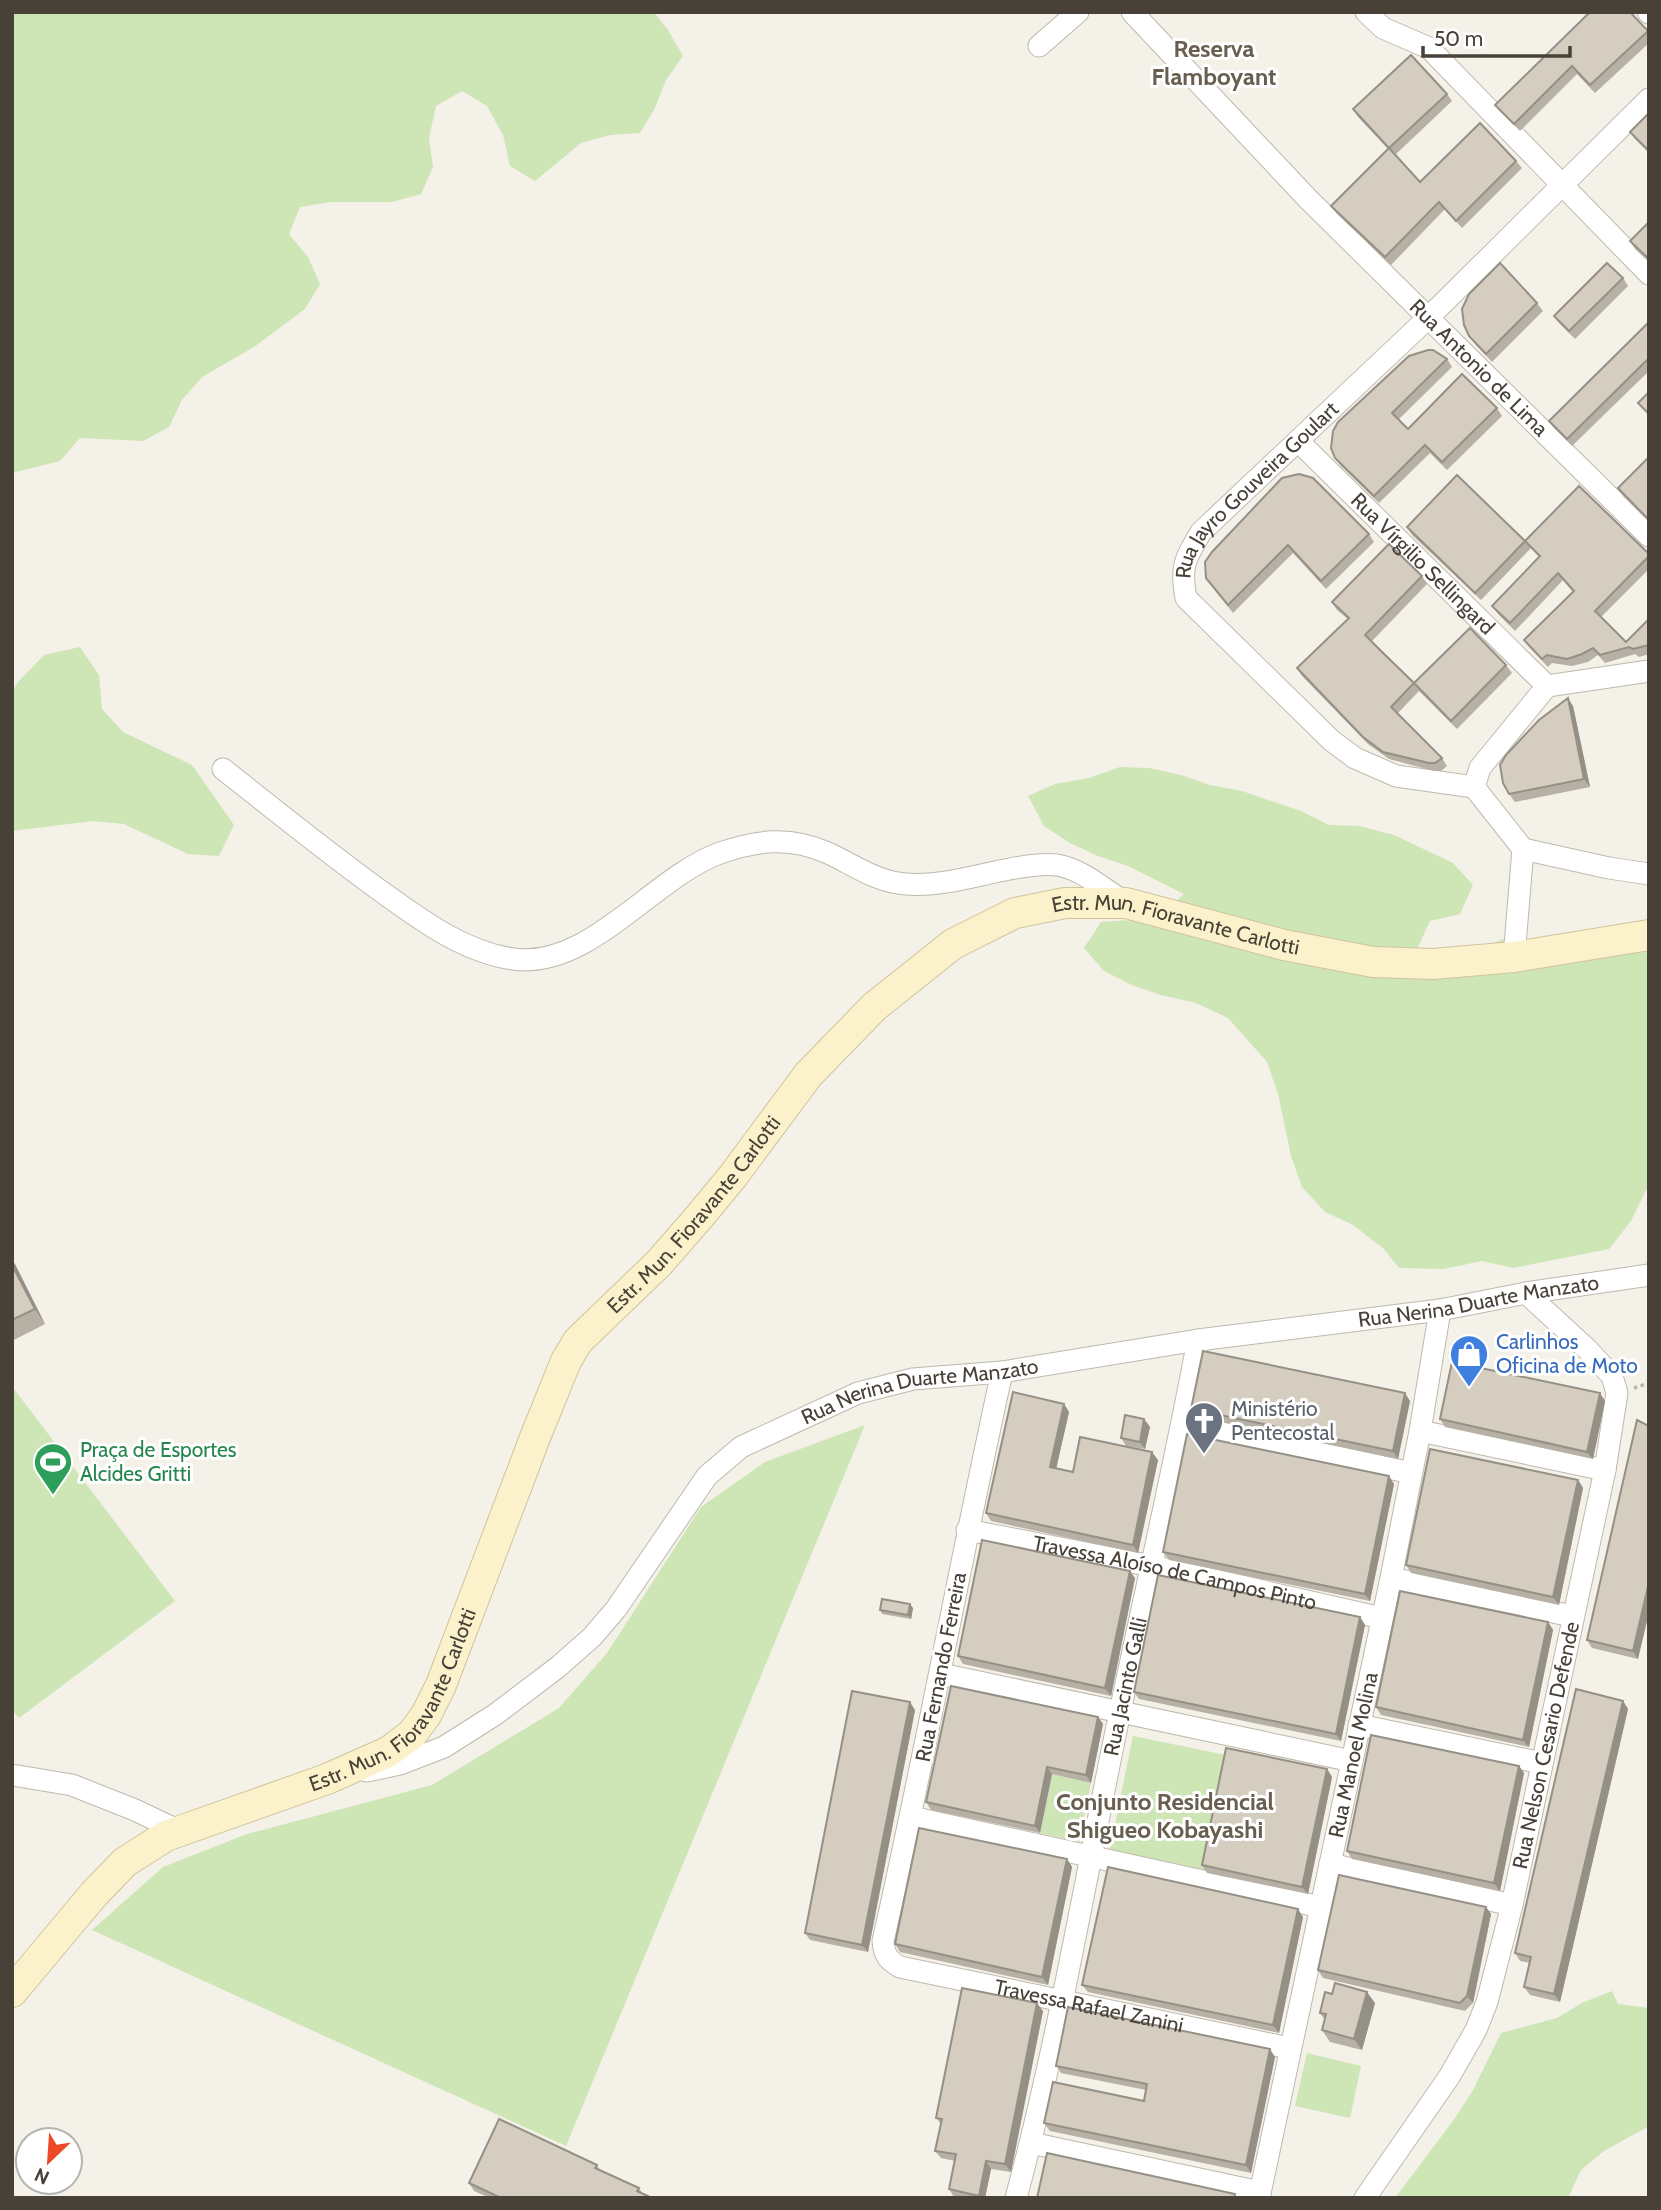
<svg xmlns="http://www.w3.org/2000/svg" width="1661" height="2210" viewBox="0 0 1661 2210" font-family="Cabin,sans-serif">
	<rect width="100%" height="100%" fill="#f4f1e9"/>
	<!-- green -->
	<g fill="#cee5b5">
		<path d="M12,12H654L668,30L683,56L666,80L655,108L640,133L610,135L581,143L535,181L510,166L503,135L487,106L462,91L436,106L429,138L433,167L421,194L392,202H330L300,207L289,234L308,257L320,284L305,309L254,347L202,377L182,400L169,427L143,441L80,438L60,461L12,473Z"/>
		<path d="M80,647L99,675L102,709L123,732L192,765L234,825L219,856L188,854L124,824L93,821L12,831V693L18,682L44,655Z"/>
		<path d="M1120,767L1149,768L1181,775L1210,785L1242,791L1301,811L1329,825L1359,826L1394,835L1453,863L1473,885L1460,914L1430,921L1417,949L1476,952L1503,939L1533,949L1649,945V1184L1631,1221L1609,1249L1513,1268L1482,1261L1444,1269L1399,1268L1384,1249L1353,1225L1325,1212L1302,1187L1291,1156L1278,1094L1267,1062L1228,1018L1196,1003L1161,995L1132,985L1104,971L1084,948L1101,922L1132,920L1162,913L1184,894L1128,866L1098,856L1070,843L1044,826L1028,796L1055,784L1089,778Z"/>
		<path d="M14,1389L175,1601L19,1718L12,1710Z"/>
		<path d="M865,1425L566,2146L92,1930L163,1867L247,1834L432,1785L559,1708L607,1653L701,1507L765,1462Z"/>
		<path d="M1133,1736L1231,1756L1207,1873L1109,1853Z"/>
		<path d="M1052,1774L1091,1783L1079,1842L1040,1833Z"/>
		<path d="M1612,1991L1618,2004L1649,2008V2126L1604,2151L1581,2170L1568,2198H1395L1455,2118L1472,2092L1501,2033L1557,2018L1582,2003Z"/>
		<path d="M1307,2053L1361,2066L1350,2118L1295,2106Z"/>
	</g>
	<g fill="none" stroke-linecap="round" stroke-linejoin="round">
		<!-- street casing -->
		<g stroke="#bfb9ac" stroke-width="23">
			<g id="street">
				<path id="s1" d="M1132,12L1308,199L1649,536"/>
				<path d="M1366,12L1383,28L1429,48L1649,274"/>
				<path d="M1648,12L1649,13"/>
				<path d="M1039,46L1078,12"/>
				<path id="s2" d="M1298,441L1547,686"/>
				<path d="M223,769C276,811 328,853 382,892C421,920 464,952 513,959C589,970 653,877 720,853C758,840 790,836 828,853C854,865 876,882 906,884C940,887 976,875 1010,869C1025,866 1042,863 1057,865C1082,869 1105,890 1126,903"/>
				<path d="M1474,787L1480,768L1547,686L1649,671"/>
				<path d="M1523,849L1609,868L1649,874"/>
				<path id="s3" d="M1514,957L1523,849L1474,787L1396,776L1355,758L1332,741L1186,598C1180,566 1185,559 1201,532L1429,317L1649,99"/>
				<path id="s4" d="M1002,1372C960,1562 926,1752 883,1941C884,1955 888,1960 900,1967L1289,2048"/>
				<path d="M1183,1423L1411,1473"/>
				<path d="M1420,1431L1605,1470"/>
				<path id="s5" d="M967,1530L1152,1566L1382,1618"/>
				<path d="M1391,1578L1572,1616"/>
				<path d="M941,1674L1352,1761"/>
				<path d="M1359,1725L1542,1763"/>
				<path id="s6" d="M367,1771L400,1764L444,1747L496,1714L558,1667L592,1637L616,1609L707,1476L741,1447L858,1393L913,1379L1002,1372L1198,1340L1440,1310L1526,1293L1649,1275"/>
				<path d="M12,1775L72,1785L135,1810L179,1831"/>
				<path d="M911,1817L1321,1907"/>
				<path d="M1330,1864L1512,1905"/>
				<path d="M1031,2143L1260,2192"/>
				<path id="s7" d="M1016,2198C1059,2038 1086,1874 1120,1712C1146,1588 1175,1464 1198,1340"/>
				<path id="s8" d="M1259,2198L1391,1578L1420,1431L1440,1310"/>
				<path id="s9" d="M1365,2198L1449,2077L1476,2030L1487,2002L1512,1905L1605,1470L1617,1393L1612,1376L1587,1349L1526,1293"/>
			</g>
		</g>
		<!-- secondary casing -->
		<g stroke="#d0c49b" stroke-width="32">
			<g id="secondary">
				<path id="s10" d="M12,1992L94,1894L125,1862L166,1836L327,1779L388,1752L412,1734L426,1715L441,1685L536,1435L566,1361L578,1341L659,1263L700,1216L733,1176L808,1075L874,1007L953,944L1015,913L1065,903H1126L1284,945L1373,962L1433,964L1514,957L1649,935"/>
			</g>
		</g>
		<!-- path -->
		<path stroke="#bfb59e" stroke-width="3.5" stroke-dasharray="3.5 3.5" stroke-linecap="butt" d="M1634,1388L1649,1383"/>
		<!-- street -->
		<use href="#street" stroke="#fff" stroke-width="21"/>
		<!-- secondary -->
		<use href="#secondary" stroke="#fbf1cb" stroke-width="30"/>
	</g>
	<!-- wall -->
	<g fill="#b7b0a4">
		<path d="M1630,12L1649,33V43L1595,93L1577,74L1520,131L1501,112L1495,105Z"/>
		<path d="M1447,94L1452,101L1395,155L1420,182L1516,161L1522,168L1462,228L1445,209L1391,265L1337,214L1331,206L1388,149L1358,117L1353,109Z"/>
		<path d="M1649,113V153L1635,139L1630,132Z"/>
		<path d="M1649,222V262L1635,249L1630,241Z"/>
		<path d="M1623,278L1628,286L1575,339L1559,323L1554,316Z"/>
		<path d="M1537,303L1543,311L1492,362L1475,344L1469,336Z"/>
		<path d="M1649,322V371L1572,446L1554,428L1549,421Z"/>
		<path d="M1447,359L1452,367L1399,419L1408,429L1497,408L1502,416L1447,470L1430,453L1379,503L1341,466L1335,458Z"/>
		<path d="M1649,457V522L1623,496L1618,488Z"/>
		<path d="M1407,527L1649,554V569L1601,617L1626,642L1649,619V654L1639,657L1635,654L1605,663L1598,655L1588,662L1572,666L1552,663L1548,667L1530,648L1524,640L1573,592L1563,580L1515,631L1498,614L1492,606L1539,557L1531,548L1481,600L1412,535Z"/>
		<path d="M1369,534L1374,542L1326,589L1293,553L1233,613L1206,578L1212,552Z"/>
		<path d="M1422,576L1427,584L1372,641L1414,683L1506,665L1512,673L1457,729L1419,691L1398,713L1442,758L1447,766L1441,771H1434L1389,759L1368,744L1302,676L1297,668L1348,619L1337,610L1332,602Z"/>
		<path d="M1573,706L1590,787L1515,802L1509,794Z"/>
		<path d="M12,1260L45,1324L12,1341Z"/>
		<path d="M1410,1401L1398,1459L1196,1417L1191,1409Z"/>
		<path d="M1605,1401L1593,1459L1445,1427L1440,1419Z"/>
		<path d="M1064,1404L1069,1412L1056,1468L1073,1472L1158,1460L1138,1553L991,1521L986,1513Z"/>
		<path d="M1144,1419L1150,1427L1145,1449L1126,1446L1121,1438Z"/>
		<path d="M1637,1420L1638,1659L1592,1648L1587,1640Z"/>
		<path d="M1578,1480L1583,1488L1559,1605L1411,1573L1406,1565Z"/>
		<path d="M1394,1484L1370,1601L1169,1560L1163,1552Z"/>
		<path d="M1135,1578L1111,1696L963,1664L958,1656Z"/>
		<path d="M913,1608L911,1619L882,1614L880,1610Z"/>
		<path d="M1360,1617L1365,1625L1341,1741L1139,1699L1134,1692Z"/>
		<path d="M1548,1622L1553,1630L1529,1747L1381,1715L1376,1707Z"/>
		<path d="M1623,1701L1628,1709L1560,2002L1530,1995L1524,1987L1530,1963L1520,1961L1515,1953Z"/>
		<path d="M915,1710L868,1952L810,1940L805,1933Z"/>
		<path d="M1098,1717L1103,1724L1091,1783L1052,1774L1040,1833L931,1810L926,1802Z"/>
		<path d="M1519,1766L1524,1773L1500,1891L1352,1859L1347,1851Z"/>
		<path d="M1327,1769L1332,1777L1308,1894L1207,1873L1202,1865Z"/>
		<path d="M1067,1859L1072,1867L1048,1985L900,1952L895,1944Z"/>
		<path d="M1486,1907L1491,1914L1473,2003L1465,2011L1323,1978L1318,1970Z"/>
		<path d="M1303,1917L1279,2033L1088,1992L1082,1985Z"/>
		<path d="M1332,1994L1375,2003L1362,2050L1330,2042L1322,2030L1325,2020L1320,2013Z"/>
		<path d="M1043,2011L1011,2172L991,2169L985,2198L954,2197L949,2189L955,2161L941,2158L935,2151L941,2124L936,2118Z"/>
		<path d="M1275,2057L1251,2173L1050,2131L1044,2123L1144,2101L1146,2090L1061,2073L1056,2066Z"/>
		<path d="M597,2165L600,2170L639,2188L642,2193L652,2198H490L474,2191L469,2183Z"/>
	</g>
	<!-- shaded-wall -->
	<g fill="#959086">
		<path d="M1568,698L1573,706L1590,787L1584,779Z"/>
		<path d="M12,1260L15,1264L45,1324L35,1309L12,1265Z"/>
		<path d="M1405,1393L1410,1401L1398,1459L1393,1451Z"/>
		<path d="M1600,1393L1605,1401L1593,1459L1587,1452Z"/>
		<path d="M1064,1404L1069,1412L1055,1474L1050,1467Z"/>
		<path d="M1144,1419L1150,1427L1145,1449L1140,1442Z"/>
		<path d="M1152,1452L1158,1460L1138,1553L1133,1545Z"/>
		<path d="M1389,1476L1394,1484L1370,1601L1365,1594Z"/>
		<path d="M1578,1480L1583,1488L1559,1605L1553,1597Z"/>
		<path d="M1130,1571L1135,1578L1111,1696L1105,1688Z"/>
		<path d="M1649,1582V1613L1638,1659L1633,1651Z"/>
		<path d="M910,1604L913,1608L911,1619L908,1615Z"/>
		<path d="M1360,1617L1365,1625L1341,1741L1336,1734Z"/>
		<path d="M1548,1622L1553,1630L1529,1747L1523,1740Z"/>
		<path d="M1623,1701L1628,1709L1560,2002L1554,1994Z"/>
		<path d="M910,1702L915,1710L868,1952L862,1945Z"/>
		<path d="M1098,1717L1103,1724L1091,1783L1086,1775Z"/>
		<path d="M1519,1766L1524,1773L1500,1891L1494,1883Z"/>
		<path d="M1047,1767L1052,1774L1040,1833L1035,1826Z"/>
		<path d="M1327,1769L1332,1777L1308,1894L1302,1887Z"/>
		<path d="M1067,1859L1072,1867L1048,1985L1042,1977Z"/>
		<path d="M1486,1907L1491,1914L1473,2003L1467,1996Z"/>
		<path d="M1298,1909L1303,1917L1279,2033L1273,2025Z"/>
		<path d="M1367,1992L1375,2003L1362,2050L1354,2039Z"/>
		<path d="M1037,2003L1043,2011L1011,2172L1005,2164Z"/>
		<path d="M1270,2049L1275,2057L1251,2173L1246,2165Z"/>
		<path d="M986,2161L991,2169L985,2198H980L979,2196Z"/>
	</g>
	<!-- building -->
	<g fill="#d5cdbf" stroke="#959086" stroke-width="2">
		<path d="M1590,12H1630L1648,31L1590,85L1572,66L1514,124L1495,105Z"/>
		<path d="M1411,55L1447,94L1389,148L1353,109Z"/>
		<path d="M1649,113V151L1630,132Z"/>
		<path d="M1480,123L1516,161L1456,221L1439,202L1385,257L1331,206L1389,148L1420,182Z"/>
		<path d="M1649,222V259L1630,241Z"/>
		<path d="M1500,263L1537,303L1486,354L1469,336L1464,325L1462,309L1469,294Z"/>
		<path d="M1607,263L1623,278L1569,331L1554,316Z"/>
		<path d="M1649,322V358L1567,439L1549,421Z"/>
		<path d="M1428,350H1433L1447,359L1392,413L1408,429L1462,374L1497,408L1442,462L1425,445L1374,496L1335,458L1331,448L1333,431L1338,422L1409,356Z"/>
		<path d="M1649,392V414L1638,403Z"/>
		<path d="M1649,457V520L1618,488Z"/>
		<path d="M1299,474L1313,478L1369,534L1321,581L1288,545L1228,605L1206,578L1205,562L1212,552L1282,478Z"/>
		<path d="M1457,475L1525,541L1475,593L1407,527Z"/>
		<path d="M1579,486L1649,554V556L1595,611L1626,642L1649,619V645L1633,649L1629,647L1600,655L1593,648L1582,654L1567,659L1547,655L1542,659L1524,640L1574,591L1558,573L1510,623L1492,606L1540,556L1525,541Z"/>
		<path d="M1389,544L1422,576L1365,635L1380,650L1414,683L1470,628L1506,665L1451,721L1414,683L1391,707L1442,758L1435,763H1429L1383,752L1363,737L1297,668L1349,618L1332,602Z"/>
		<path d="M1568,698L1584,779L1509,794L1503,783L1500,765L1506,755L1539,720Z"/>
		<path d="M12,1265L35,1309L12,1320Z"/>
		<path d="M1203,1351L1405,1393L1393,1451L1191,1409Z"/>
		<path d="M1452,1362L1600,1393L1587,1452L1440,1419Z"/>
		<path d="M1013,1392L1064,1404L1050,1467L1073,1472L1080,1437L1152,1452L1133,1545L986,1513Z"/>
		<path d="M1125,1415L1144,1419L1140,1442L1121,1438Z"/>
		<path d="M1637,1420L1649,1426V1582L1633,1651L1587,1640Z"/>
		<path d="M1187,1434L1389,1476L1365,1594L1163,1552Z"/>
		<path d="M1430,1449L1578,1480L1553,1597L1406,1565Z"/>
		<path d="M982,1540L1130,1571L1105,1688L958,1656Z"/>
		<path d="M1158,1575L1360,1617L1336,1734L1134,1692Z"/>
		<path d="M1400,1591L1548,1622L1523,1740L1376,1707Z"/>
		<path d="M882,1599L910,1604L908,1615L880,1610Z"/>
		<path d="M951,1686L1098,1717L1086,1775L1047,1767L1035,1826L926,1802Z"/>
		<path d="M1576,1689L1623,1701L1554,1994L1524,1987L1531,1957L1515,1953Z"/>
		<path d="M852,1691L910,1702L862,1945L805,1933Z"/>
		<path d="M1371,1735L1519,1766L1494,1883L1347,1851Z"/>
		<path d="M1226,1748L1327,1769L1302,1887L1202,1865Z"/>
		<path d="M919,1828L1067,1859L1042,1977L895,1944Z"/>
		<path d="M1108,1867L1298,1909L1273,2025L1082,1985Z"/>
		<path d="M1339,1875L1486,1907L1467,1996L1460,2003L1318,1970Z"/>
		<path d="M1335,1983L1367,1992L1354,2039L1322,2030L1326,2014L1320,2013L1325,1992L1332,1994Z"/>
		<path d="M962,1988L1037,2003L1005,2164L986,2161L979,2196L949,2189L956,2154L935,2151L942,2119L936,2118Z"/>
		<path d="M1068,2007L1270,2049L1246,2165L1044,2123L1053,2082L1144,2101L1147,2084L1056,2066Z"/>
		<path d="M499,2119L597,2165L595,2168L639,2188L637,2191L652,2198H501L469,2183Z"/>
		<path d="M1047,2153L1235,2194L1234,2198H1037Z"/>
	</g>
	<!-- icons -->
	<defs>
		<g id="shop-pin" transform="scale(2.0125)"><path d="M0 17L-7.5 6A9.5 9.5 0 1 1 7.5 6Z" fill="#3f7fe0" stroke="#fff"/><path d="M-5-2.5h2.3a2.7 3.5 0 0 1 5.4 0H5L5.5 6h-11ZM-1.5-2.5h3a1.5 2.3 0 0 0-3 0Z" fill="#fff"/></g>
		<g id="church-pin" transform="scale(2.0125)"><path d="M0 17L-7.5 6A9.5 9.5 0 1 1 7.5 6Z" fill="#6b7280" stroke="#fff"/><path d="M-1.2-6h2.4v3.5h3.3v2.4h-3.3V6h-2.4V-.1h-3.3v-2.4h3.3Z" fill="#fff"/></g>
		<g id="stadium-pin" transform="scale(2.0125)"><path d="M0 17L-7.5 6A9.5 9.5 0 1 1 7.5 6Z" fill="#2e9e5b" stroke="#fff"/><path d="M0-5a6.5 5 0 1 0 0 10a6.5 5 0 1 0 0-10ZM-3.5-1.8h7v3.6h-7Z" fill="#fff"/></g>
	</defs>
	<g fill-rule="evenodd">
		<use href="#shop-pin" x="1469" y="1354"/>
		<use href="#church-pin" x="1204" y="1421"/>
		<use href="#stadium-pin" x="53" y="1462"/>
	</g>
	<g text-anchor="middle" stroke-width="6" stroke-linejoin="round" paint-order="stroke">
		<!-- street labels -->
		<g font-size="21" fill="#474138" stroke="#fff">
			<text dy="7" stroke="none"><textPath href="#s1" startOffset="497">Rua Antonio de Lima</textPath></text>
			<text dy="7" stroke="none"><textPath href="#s3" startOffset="681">Rua Jayro Gouveira Goulart</textPath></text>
			<text dy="7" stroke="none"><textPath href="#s2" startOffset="175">Rua Vírgilio Sellingard</textPath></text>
			<text dy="7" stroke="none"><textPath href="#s10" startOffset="1698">Estr. Mun. Fioravante Carlotti</textPath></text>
			<text dy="7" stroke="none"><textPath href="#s10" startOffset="1088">Estr. Mun. Fioravante Carlotti</textPath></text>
			<text dy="7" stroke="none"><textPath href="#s6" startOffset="1265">Rua Nerina Duarte Manzato</textPath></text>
			<text dy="7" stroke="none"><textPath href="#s6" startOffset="698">Rua Nerina Duarte Manzato</textPath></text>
			<text dy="7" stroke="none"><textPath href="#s5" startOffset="212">Travessa Aloíso de Campos Pinto</textPath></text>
			<text transform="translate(941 1667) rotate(-79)" y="7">Rua Fernando Ferreira</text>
			<text dy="7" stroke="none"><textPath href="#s7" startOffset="523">Rua Jacinto Galli</textPath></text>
			<text dy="7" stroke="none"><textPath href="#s10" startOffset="500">Estr. Mun. Fioravante Carlotti</textPath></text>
			<text dy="7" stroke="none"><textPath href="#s9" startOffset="495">Rua Nelson Cesario Defende</textPath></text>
			<text dy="7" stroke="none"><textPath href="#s8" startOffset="453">Rua Manoel Molina</textPath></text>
			<text dy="7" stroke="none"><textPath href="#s4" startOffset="807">Travessa Rafael Zanini</textPath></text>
		</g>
		<!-- shop labels -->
		<g font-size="21" fill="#366cbe" stroke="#fff" text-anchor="start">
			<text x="1496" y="1349">Carlinhos<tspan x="1496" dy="24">Oficina de Moto</tspan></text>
		</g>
		<!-- worship labels -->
		<g font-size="21" fill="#5b616d" stroke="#fff" text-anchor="start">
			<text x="1231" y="1416">Ministério<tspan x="1231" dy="24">Pentecostal</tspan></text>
		</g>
		<!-- leisure labels -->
		<g font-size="21" fill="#27864d" stroke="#fff" text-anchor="start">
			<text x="80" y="1457">Praça de Esportes<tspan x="80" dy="24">Alcides Gritti</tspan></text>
		</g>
		<!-- quarter labels -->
		<g font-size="24" font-weight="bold" fill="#695f50" stroke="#fff">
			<text x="1214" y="57">Reserva<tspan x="1214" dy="28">Flamboyant</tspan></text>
			<text x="1165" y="1810">Conjunto Residencial<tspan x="1165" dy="28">Shigueo Kobayashi</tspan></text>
		</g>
	</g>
	<!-- border -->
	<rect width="1661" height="2210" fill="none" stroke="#474138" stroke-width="28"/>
	<!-- north arrow -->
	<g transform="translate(49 2161) rotate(205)"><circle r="33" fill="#ffffff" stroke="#b5b3af" stroke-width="2"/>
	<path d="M0-5L12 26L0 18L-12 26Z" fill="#ed4927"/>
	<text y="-10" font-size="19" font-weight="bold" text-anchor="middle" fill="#474138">N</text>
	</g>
	<!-- scale -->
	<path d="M1423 46v10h147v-10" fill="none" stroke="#474138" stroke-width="3.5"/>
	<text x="1434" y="46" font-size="21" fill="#474138" stroke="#ffffff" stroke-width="5" paint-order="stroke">50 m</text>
</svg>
